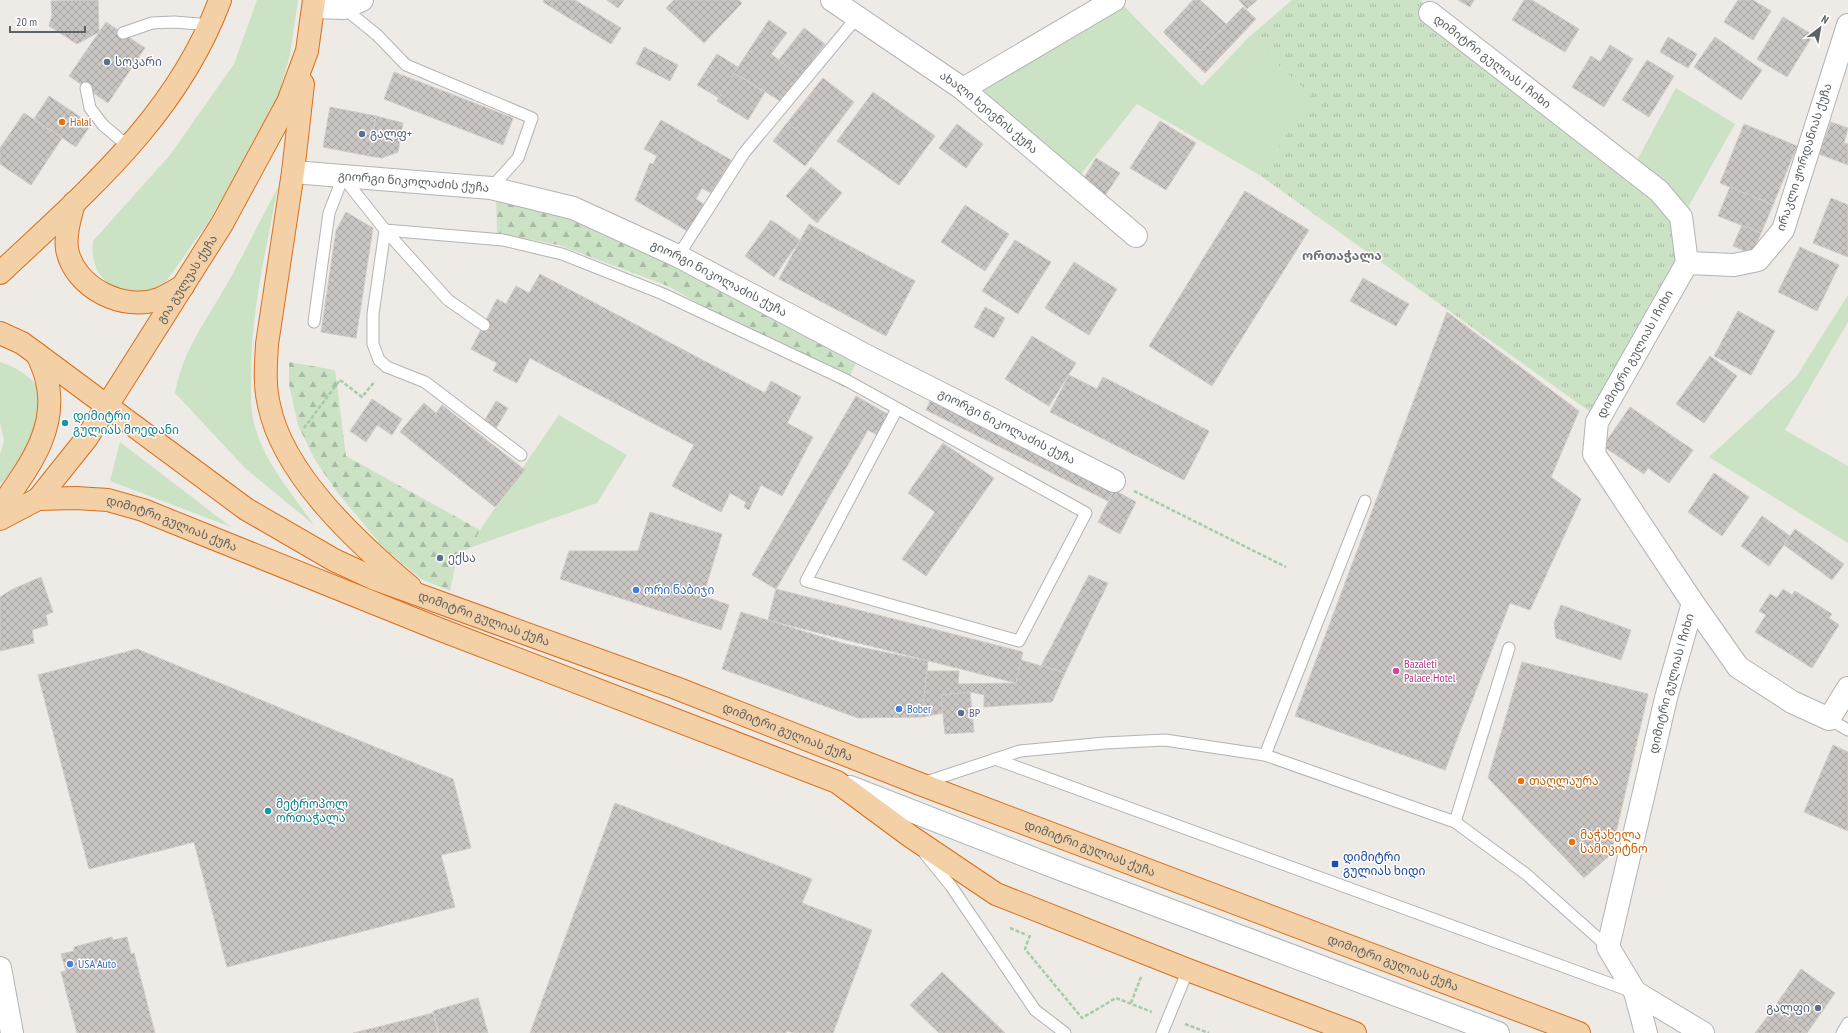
<svg xmlns="http://www.w3.org/2000/svg" width="1848" height="1033" viewBox="0 0 1848 1033" font-family="'PT Sans Narrow','Noto Sans Georgian',sans-serif">
	<defs>
		<pattern id="forest-firs" width="22" height="20" patternUnits="userSpaceOnUse"><rect width="22" height="20" fill="#cce2c5"/><path d="M5 1l3.5 6h-7zM16 11l3.5 6h-7z" fill="#a9bba4"/></pattern>
		<pattern id="park-tufts" width="24" height="20" patternUnits="userSpaceOnUse"><rect width="24" height="20" fill="#cce2c5"/><path d="M3 7l-1-3M5 7V3M7 7l1-3M15 17l-1-3M17 17v-4M19 17l1-3" fill="none" stroke="#a9bba4"/></pattern>
		<pattern id="building-cross-hatch" width="8" height="8" patternUnits="userSpaceOnUse"><rect width="8" height="8" fill="#c9c5c2"/><path d="M0 0l8 8M0 8l8-8" fill="none" stroke="#a6a3a1"/></pattern>
	</defs>
	<rect width="100%" height="100%" fill="#eeeae6"/>
	<!-- grass -->
	<g fill="#cce2c5">
		<path d="M257,0H298L290,55L274,109L209,221L165,283C159,289 151,290 142,291C110,294 89,274 93,241L170,155L234,64Z"/>
		<path d="M1122,4L1202,86L1249,37L1312,95L1261,176L1137,104L1078,178L1038,146L983,91Z"/>
		<path d="M1676,88L1735,124L1686,211L1636,162Z"/>
		<path d="M278,187C266,249 251,312 251,376C251,395 250,415 257,433C268,467 294,496 314,525L245,468L175,393C183,350 206,321 227,284C245,252 261,219 278,187Z"/>
		<path d="M1848,295V322L1785,430L1848,466V543L1709,457L1796,377Z"/>
		<path d="M0,362C19,368 42,382 43,404C44,409 39,416 37,421C27,447 20,464 0,484V455L4,440L0,423Z"/>
		<path d="M559,415L627,455L597,503L472,547L480,530Z"/>
		<path d="M120,442L231,527L110,481Z"/>
	</g>
	<!-- forest -->
	<g fill="url(#forest-firs)">
		<path d="M496,193L571,213L857,361L844,387L668,286L559,245L497,233Z"/>
		<path d="M289,362L335,370L346,456L480,530L472,547L458,553L450,591L421,579L383,547L337,492L315,460L298,425L289,384Z"/>
	</g>
	<!-- park -->
	<path fill="url(#park-tufts)" d="M1292,0H1420L1650,196L1672,220L1676,262L1593,414L1261,176L1311,95L1249,37Z"/>
	<!-- building -->
	<g fill="url(#building-cross-hatch)" stroke="#d2cac5">
		<path d="M98,0L99,32L77,44L49,26L52,15L51,1Z"/>
		<path d="M544,0H575L621,28L611,44L543,2Z"/>
		<path d="M607,0H624L618,8Z"/>
		<path d="M674,0H739L742,3L704,43L666,8Z"/>
		<path d="M1193,0H1200L1226,24L1200,51L1171,24Z"/>
		<path d="M1239,0H1257L1247,9Z"/>
		<path d="M1458,0H1474L1470,7Z"/>
		<path d="M1524,0H1532L1579,29L1565,52L1512,20Z"/>
		<path d="M1738,0H1753L1771,11L1753,40L1724,22Z"/>
		<path d="M1243,7L1256,19L1205,73L1163,32L1171,24L1200,51Z"/>
		<path d="M1783,17L1813,35L1787,77L1757,59Z"/>
		<path d="M769,20L787,33L771,54L800,76L782,102L734,73Z"/>
		<path d="M106,22L145,48L108,103L69,76Z"/>
		<path d="M804,28L825,44L800,76L779,60Z"/>
		<path d="M1668,37L1697,54L1688,68L1660,52Z"/>
		<path d="M1715,37L1762,70L1741,100L1694,67Z"/>
		<path d="M1610,45L1633,59L1604,107L1572,87L1591,56L1600,62Z"/>
		<path d="M644,47L678,65L670,81L636,64Z"/>
		<path d="M717,54L738,67L719,98L697,85Z"/>
		<path d="M1647,60L1674,76L1649,117L1622,100Z"/>
		<path d="M394,72L513,118L503,145L384,99Z"/>
		<path d="M734,73L765,92L748,120L717,101Z"/>
		<path d="M823,78L854,102L819,148L787,123Z"/>
		<path d="M873,92L935,136L899,185L837,141Z"/>
		<path d="M49,96L91,124L76,147L34,119Z"/>
		<path d="M330,107L376,116L369,156L323,147Z"/>
		<path d="M24,113L62,138L31,185L0,164V148Z"/>
		<path d="M376,116L403,123L398,152L382,158L369,156Z"/>
		<path d="M661,120L731,160L711,193L702,188L696,199L705,205L689,232L635,200L650,163L653,164L657,156L644,149Z"/>
		<path d="M1160,121L1196,143L1166,190L1130,168Z"/>
		<path d="M1831,122L1848,128L1844,143L1848,144V165L1819,154Z"/>
		<path d="M787,123L819,148L805,166L773,141Z"/>
		<path d="M957,124L983,144L966,168L939,148Z"/>
		<path d="M1744,124L1797,146L1773,205L1720,183Z"/>
		<path d="M1096,158L1120,173L1104,197L1081,183Z"/>
		<path d="M811,167L842,193L817,223L786,196Z"/>
		<path d="M1730,187L1773,205L1761,233L1718,216Z"/>
		<path d="M1245,191L1309,230L1212,386L1149,346Z"/>
		<path d="M1831,198L1848,205V257L1813,243Z"/>
		<path d="M965,205L1009,234L985,271L941,242Z"/>
		<path d="M346,212L373,228L356,338L321,332L336,231Z"/>
		<path d="M771,220L800,240L774,277L745,256Z"/>
		<path d="M809,224L915,281L886,336L779,279Z"/>
		<path d="M1742,225L1761,233L1752,254L1733,246Z"/>
		<path d="M1015,240L1051,262L1018,314L982,291Z"/>
		<path d="M1800,247L1839,265L1817,311L1778,292Z"/>
		<path d="M1074,262L1117,289L1089,335L1045,308Z"/>
		<path d="M540,274L765,393L771,381L801,397L787,423L813,437L782,496L761,485L749,510L744,507L746,502L730,493L721,512L672,486L694,445L530,358L517,383L493,371L497,363L471,349L497,299L506,304L516,286L529,293Z"/>
		<path d="M1363,278L1409,304L1396,326L1350,301Z"/>
		<path d="M985,307L1005,318L994,338L974,327Z"/>
		<path d="M1738,311L1775,331L1751,375L1714,356Z"/>
		<path d="M1447,312L1579,411L1551,477L1581,499L1530,610L1510,603L1445,770L1295,716Z"/>
		<path d="M1032,336L1076,363L1049,406L1005,379Z"/>
		<path d="M1710,356L1737,376L1704,423L1676,404Z"/>
		<path d="M1069,375L1097,389L1103,377L1209,431L1184,480L1050,412Z"/>
		<path d="M856,396L889,415L877,435L868,430L776,589L752,575Z"/>
		<path d="M372,399L402,419L392,435L377,425L366,442L350,431Z"/>
		<path d="M931,399L1114,490L1108,501L926,410Z"/>
		<path d="M496,401L508,408L495,430L483,423Z"/>
		<path d="M424,403L436,413L442,405L525,470L495,507L400,432Z"/>
		<path d="M1630,407L1693,450L1669,483L1648,468L1644,474L1603,446Z"/>
		<path d="M943,443L994,478L926,576L902,559L935,512L908,493Z"/>
		<path d="M1714,473L1749,497L1722,536L1688,512Z"/>
		<path d="M1114,490L1136,502L1120,534L1098,522Z"/>
		<path d="M650,512L722,534L703,596L729,605L721,630L560,579L569,551H638Z"/>
		<path d="M1762,516L1790,536L1769,566L1741,546Z"/>
		<path d="M1795,529L1844,564L1832,580L1784,545Z"/>
		<path d="M1089,575L1108,583L1065,673L1041,666Z"/>
		<path d="M41,577L53,612L46,615L48,625L32,630L34,643L0,651V597L11,590Z"/>
		<path d="M776,589L1023,652L1016,683L768,620Z"/>
		<path d="M1783,589L1792,595L1795,591L1832,614L1829,618L1839,625L1812,668L1755,632L1766,615L1759,611L1770,594L1777,598Z"/>
		<path d="M1561,605L1631,630L1621,660L1556,638L1554,623Z"/>
		<path d="M741,612L845,644L928,661L922,717L858,718L722,669Z"/>
		<path d="M137,649L453,779L471,848L441,855L455,907L227,967L194,842L89,869L38,675Z"/>
		<path d="M1021,660L1065,673L1052,702L984,707V695L970,692L941,695L943,713L922,717L927,671H959L958,684L1016,683Z"/>
		<path d="M1522,662L1648,694L1611,854L1584,878L1488,778Z"/>
		<path d="M970,692L974,732L945,734L941,695Z"/>
		<path d="M1833,745L1848,752V831L1804,812Z"/>
		<path d="M615,803L812,879L802,903L872,930L833,1033H794L787,1031L786,1033H530Z"/>
		<path d="M112,937L113,940L127,937L131,954L134,953L155,1033H77L61,972L66,971L61,954L74,951V947Z"/>
		<path d="M1801,969L1835,993L1807,1033L1773,1009Z"/>
		<path d="M942,972L1005,1033H939L910,1005Z"/>
		<path d="M478,998L488,1033H439L433,1011Z"/>
		<path d="M1773,1009L1807,1033H1755Z"/>
		<path d="M433,1013L438,1033H384L382,1026Z"/>
		<path d="M382,1026L384,1033H353Z"/>
	</g>
	<g fill="none" stroke-linecap="round" stroke-linejoin="round">
		<!-- service casing -->
		<g stroke="#b1b4b6" stroke-width="13">
			<g id="service">
				<path d="M344,8L377,35L406,65L532,118L518,158L491,188"/>
				<path d="M123,33L152,23L174,22L211,25"/>
				<path d="M86,88L90,108L103,125L129,147"/>
				<path d="M343,177L385,230L503,240L562,254L663,294L846,380L1086,513L1019,641L806,581L897,409"/>
				<path d="M385,230L373,314V344L379,360L387,367L425,382L521,455"/>
				<path d="M385,230L448,300L484,325"/>
				<path d="M678,256L744,153L858,16"/>
				<path d="M314,322L329,213L343,177"/>
				<path d="M1829,719L1848,730"/>
				<path d="M1265,755L1365,501"/>
				<path d="M995,759L1633,992"/>
				<path d="M923,783L1020,751L1105,743L1165,740L1265,755L1455,822L1526,874L1608,947"/>
				<path d="M1455,822L1509,648"/>
				<path d="M925,854L951,886L1035,1010L1065,1033"/>
				<path d="M1162,1033L1188,970"/>
				<path d="M1842,1033L1848,1023"/>
			</g>
		</g>
		<!-- minor casing -->
		<g stroke="#b1b4b6" stroke-width="24">
			<g id="minor">
				<path id="s1" d="M832,0L963,89L1136,236"/>
				<path d="M314,7L344,8L362,0"/>
				<path id="s2" d="M1430,13L1659,191L1681,217L1687,263L1597,422L1594,454L1693,603L1738,667L1792,702L1829,719L1848,688"/>
				<path d="M963,89L1114,0"/>
				<path id="s3" d="M293,172L491,188L573,208L678,256L865,355L1114,481"/>
				<path d="M1687,263L1734,265L1758,260L1783,230L1848,25"/>
				<path d="M1635,992L1703,1033"/>
				<path id="s4" d="M1646,1033L1635,992L1608,947L1666,698L1693,603"/>
			</g>
		</g>
		<!-- tertiary casing -->
		<g stroke="#b1b4b6" stroke-width="24">
			<path id="tertiary" d="M0,968L12,1033"/>
		</g>
		<!-- secondary casing -->
		<g stroke="#b0b4b6" stroke-width="24">
			<path id="secondary" d="M850,787L1060,869L1498,1033"/>
		</g>
		<!-- trunk casing -->
		<g stroke="#d96f1b" stroke-width="24">
			<g id="trunk">
				<path d="M303,84L293,172L267,344C266,365 264,385 269,405C283,475 358,543 410,587"/>
				<path d="M74,203C70,218 65,234 67,249C74,288 124,312 159,299C167,296 176,290 183,286"/>
				<path d="M0,273C87,191 177,116 220,0"/>
				<path id="s5" d="M0,333L22,343L37,354L246,509L334,560L375,579L676,688L920,784L1579,1033"/>
				<path id="s6" d="M38,499L76,498L108,500L143,510L436,628L837,782L910,836L996,894L1188,970L1355,1033"/>
				<path d="M0,508C28,468 60,428 46,377C44,369 40,361 37,354"/>
				<path id="s7" d="M0,519L38,499L86,439L222,224L288,102L307,51L314,0"/>
			</g>
		</g>
		<!-- path -->
		<g stroke="#a5cca7" stroke-width="2.5" stroke-dasharray="4 2" stroke-linecap="butt">
			<path d="M304,428L340,380L362,397L375,381"/>
			<path d="M1134,491L1286,567"/>
			<path d="M1010,928L1027,935"/>
			<path d="M1030,935L1025,949L1082,1018L1116,998L1152,1012"/>
			<path d="M1131,1003L1141,977"/>
			<path d="M1185,1024L1209,1033"/>
		</g>
		<!-- service -->
		<use href="#service" stroke="#fff" stroke-width="11"/>
		<!-- minor -->
		<use href="#minor" stroke="#fff" stroke-width="22"/>
		<!-- tertiary -->
		<use href="#tertiary" stroke="#fff" stroke-width="22"/>
		<!-- secondary -->
		<use href="#secondary" stroke="#fff" stroke-width="22"/>
		<!-- trunk -->
		<use href="#trunk" stroke="#f4d0a6" stroke-width="22"/>
	</g>
	<!-- markers -->
	<g fill="#5c6f8a" stroke="#fff" stroke-width="1.5">
		<circle cx="107" cy="62" r="4"/>
		<circle cx="362" cy="134" r="4"/>
		<circle cx="440" cy="558" r="4"/>
		<circle cx="961" cy="713" r="4"/>
		<circle cx="1818" cy="1008" r="4"/>
	</g>
	<g fill="#e8710a" stroke="#fff" stroke-width="1.5">
		<circle cx="62" cy="122" r="4"/>
		<circle cx="1521" cy="781" r="4"/>
		<circle cx="1572" cy="842" r="4"/>
	</g>
	<g fill="#0f9aa8" stroke="#fff" stroke-width="1.5">
		<circle cx="65" cy="423" r="4"/>
		<circle cx="268" cy="811" r="4"/>
	</g>
	<g fill="#3f7fe0" stroke="#fff" stroke-width="1.5">
		<circle cx="636" cy="590" r="4"/>
		<circle cx="899" cy="709" r="4"/>
		<circle cx="70" cy="964" r="4"/>
	</g>
	<circle fill="#d1479c" stroke="#fff" stroke-width="1.5" cx="1396" cy="671" r="4"/>
	<rect fill="#1a4fb4" stroke="#fff" stroke-width="1.5" x="1331" y="860" width="8" height="8" rx="2"/>
	<g text-anchor="middle" stroke-width="3" stroke-linejoin="round" paint-order="stroke">
		<!-- street labels -->
		<g font-size="12" fill="#5d6264" stroke="#fff">
			<text dy="4" stroke="none"><textPath href="#s2" startOffset="79">დიმიტრი გულიას I ჩიხი</textPath></text>
			<text dy="4" stroke="none"><textPath href="#s1" startOffset="193">ახალი ხეივნის ქუჩა</textPath></text>
			<text transform="translate(1804 157) rotate(-72)" y="4">ირაკლი ჟორდანიას ქუჩა</text>
			<text dy="4" stroke="none"><textPath href="#s3" startOffset="121">გიორგი ნიკოლაძის ქუჩა</textPath></text>
			<text dy="4" stroke="none"><textPath href="#s7" startOffset="309">გია გულუას ქუჩა</textPath></text>
			<text dy="4" stroke="none"><textPath href="#s3" startOffset="445">გიორგი ნიკოლაძის ქუჩა</textPath></text>
			<text transform="translate(1635 354) rotate(-61)" y="4">დიმიტრი გულიას I ჩიხი</text>
			<text dy="4" stroke="none"><textPath href="#s3" startOffset="769">გიორგი ნიკოლაძის ქუჩა</textPath></text>
			<text dy="4" stroke="none"><textPath href="#s6" startOffset="138">დიმიტრი გულიას ქუჩა</textPath></text>
			<text dy="4" stroke="none"><textPath href="#s5" startOffset="566">დიმიტრი გულიას ქუჩა</textPath></text>
			<text dy="4" stroke="none"><textPath href="#s4" startOffset="366">დიმიტრი გულიას I ჩიხი</textPath></text>
			<text dy="4" stroke="none"><textPath href="#s5" startOffset="890">დიმიტრი გულიას ქუჩა</textPath></text>
			<text dy="4" stroke="none"><textPath href="#s5" startOffset="1214">დიმიტრი გულიას ქუჩა</textPath></text>
			<text dy="4" stroke="none"><textPath href="#s5" startOffset="1538">დიმიტრი გულიას ქუჩა</textPath></text>
		</g>
		<!-- service labels -->
		<g font-size="12" fill="#4e5e75" stroke="#fff" text-anchor="start">
			<text x="115" y="66">სოკარი</text>
			<text x="370" y="138">გალფ+</text>
			<text x="448" y="562">ექსა</text>
			<text x="969" y="717">BP</text>
			<text x="1810" y="1012" text-anchor="end">გალფი</text>
		</g>
		<!-- food labels -->
		<g font-size="12" fill="#c56008" stroke="#fff" text-anchor="start">
			<text x="70" y="126">Halal</text>
			<text x="1529" y="785">თაღლაურა</text>
			<text x="1580" y="839">მაჭახელა<tspan x="1580" dy="14">სამიკიტნო</tspan></text>
		</g>
		<!-- culture labels -->
		<g font-size="12" fill="#0d838f" stroke="#fff" text-anchor="start">
			<text x="73" y="420">დიმიტრი<tspan x="73" dy="14">გულიას მოედანი</tspan></text>
			<text x="276" y="808">მეტროპოლ<tspan x="276" dy="14">ორთაჭალა</tspan></text>
		</g>
		<!-- shop labels -->
		<g font-size="12" fill="#366cbe" stroke="#fff" text-anchor="start">
			<text x="644" y="594">ორი ნაბიჯი</text>
			<text x="907" y="713">Bober</text>
			<text x="78" y="968">USA Auto</text>
		</g>
		<!-- hotel labels -->
		<g font-size="12" fill="#b23c85" stroke="#fff" text-anchor="start">
			<text x="1404" y="668">Bazaleti<tspan x="1404" dy="14">Palace Hotel</tspan></text>
		</g>
		<!-- transit labels -->
		<g font-size="12" fill="#164399" stroke="#fff" text-anchor="start">
			<text x="1343" y="861">დიმიტრი<tspan x="1343" dy="14">გულიას ხიდი</tspan></text>
		</g>
		<!-- neighbourhood labels -->
		<g font-size="13" font-weight="bold" fill="#6e7476" stroke="#fff">
			<text x="1342" y="260">ორთაჭალა</text>
		</g>
	</g>
	<!-- north arrow -->
	<g transform="translate(1820 28) rotate(31)" stroke="#ffffff" stroke-width="3" paint-order="stroke">
	<path d="M0-3L7 15L0 10L-7 15Z" fill="#5d6264"/>
	<text y="-6" font-size="11" font-weight="bold" text-anchor="middle" fill="#5d6264">N</text>
	</g>
	<!-- scale -->
	<path d="M10 26v6h75v-6" fill="none" stroke="#5d6264" stroke-width="2"/>
	<text x="16" y="26" font-size="12" fill="#5d6264" stroke="#ffffff" stroke-width="3" paint-order="stroke">20 m</text>
</svg>
